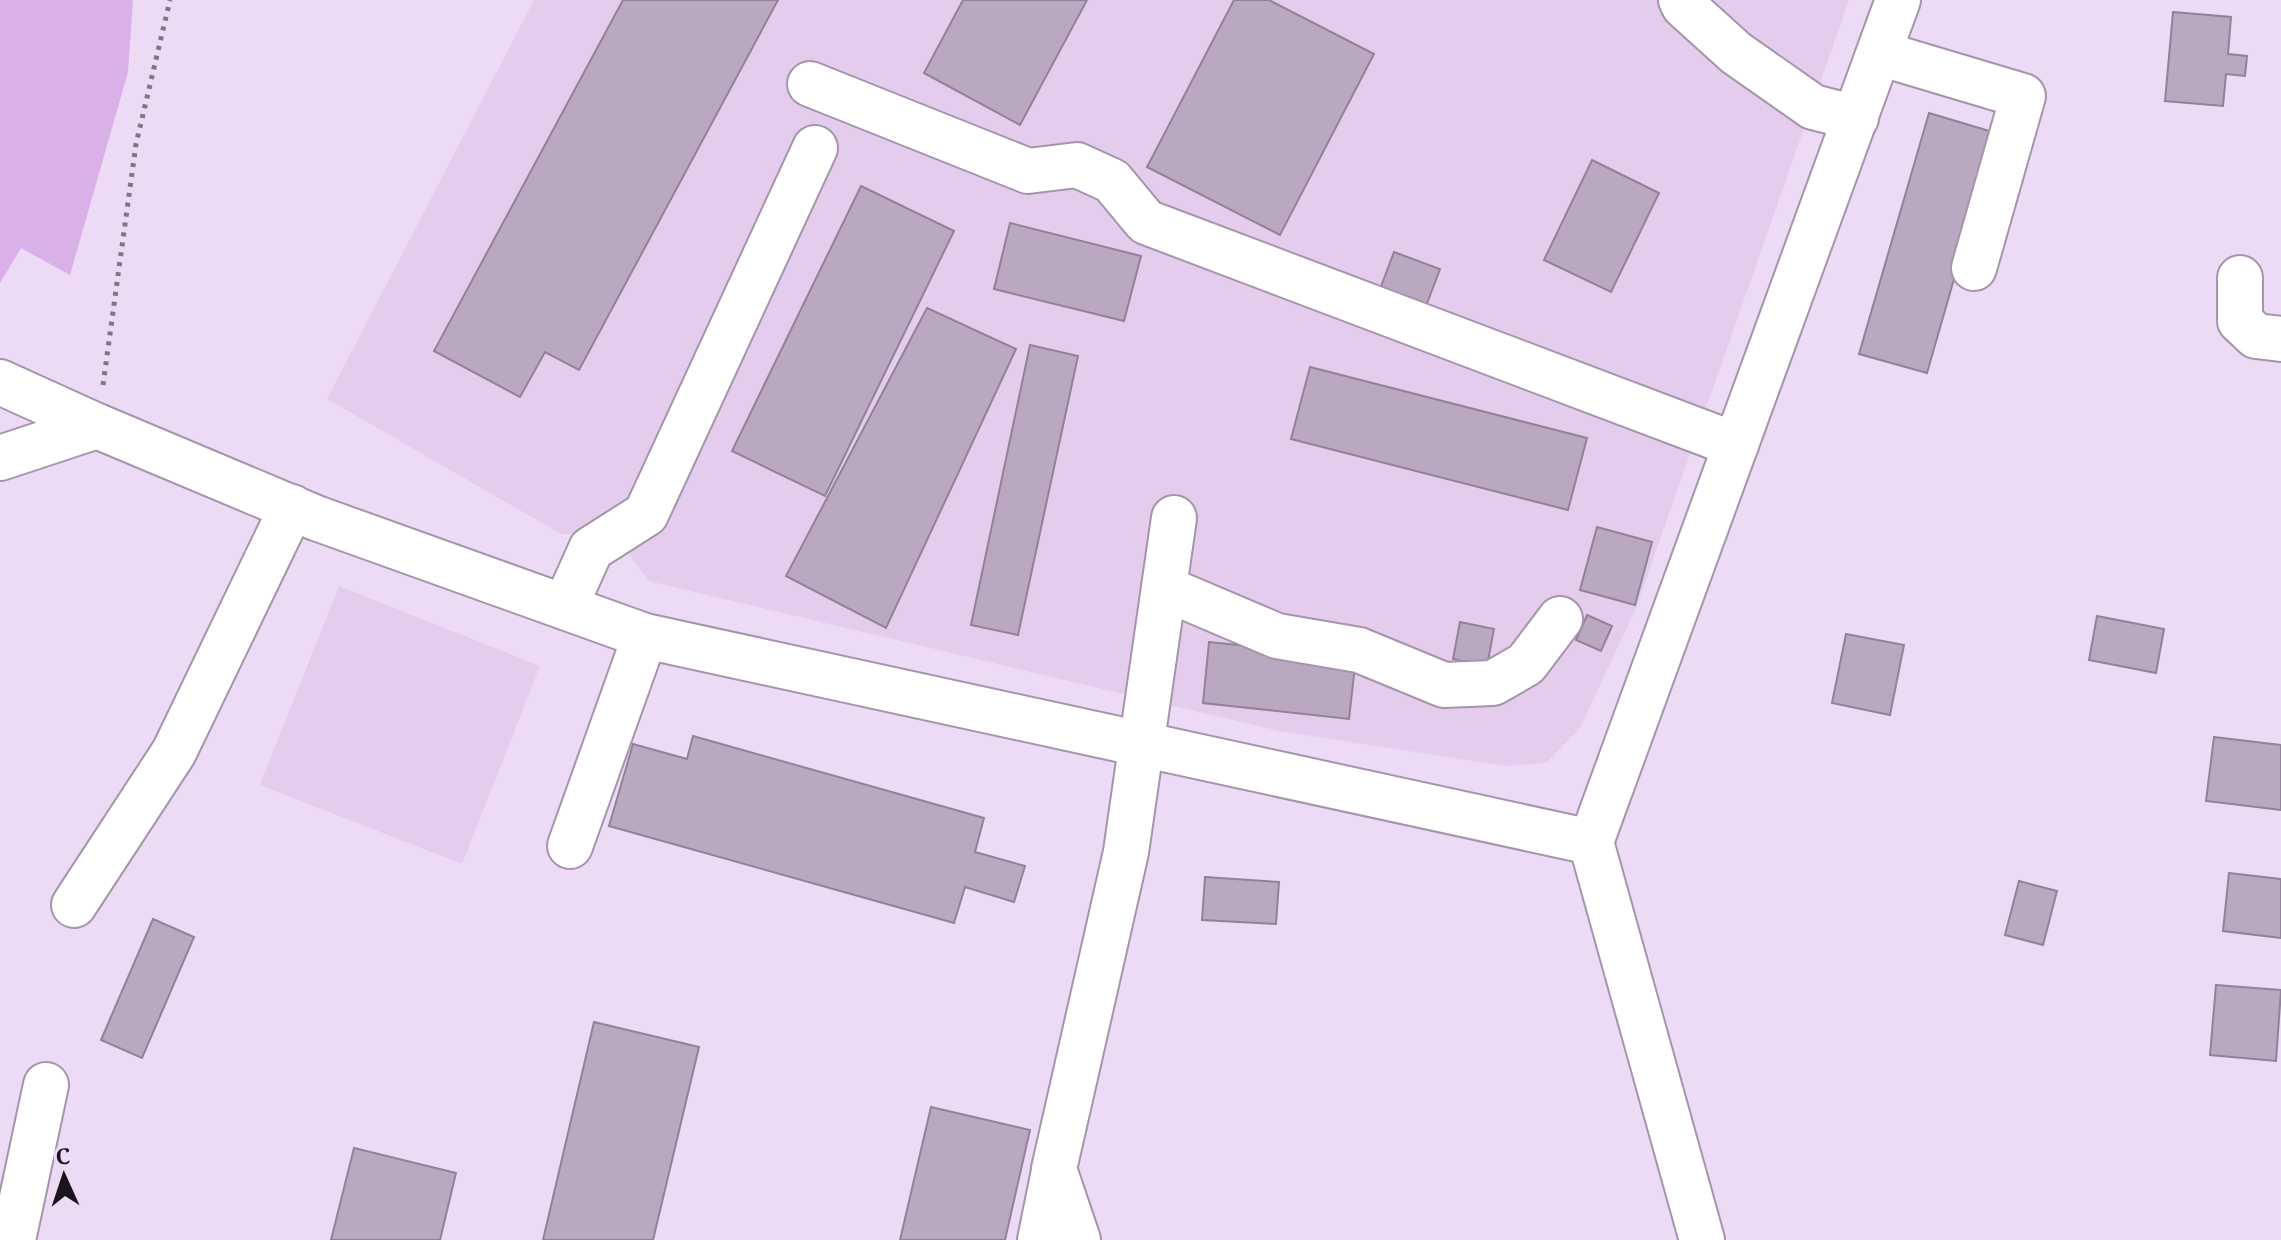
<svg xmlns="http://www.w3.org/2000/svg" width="2281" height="1240" viewBox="0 0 2281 1240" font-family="'Noto Serif',serif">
	<rect width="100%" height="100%" fill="#eddaf4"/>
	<!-- built -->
	<g fill="#e4cdec">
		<path d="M534,0H1849L1636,608L1580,728L1546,763L1506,766L1279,731L649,581L613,532L561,534L327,399Z"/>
		<path d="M339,586L540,666L462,864L260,785Z"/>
	</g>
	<!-- green -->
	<path fill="#d9b0e7" d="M0,0H133L128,72L70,275L21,248L0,283Z"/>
	<!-- building -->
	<g fill="#baa8c1" stroke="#928198" stroke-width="2">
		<path d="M623,0H778L579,370L545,352L520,397L434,351Z"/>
		<path d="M963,0H1087L1020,125L924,73Z"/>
		<path d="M1234,0H1269L1374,54L1280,235L1147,167Z"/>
		<path d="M2173,12L2231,17L2228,54L2247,56L2245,76L2226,74L2223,106L2165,101Z"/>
		<path d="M1929,113L1996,133L1927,373L1859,354Z"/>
		<path d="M1592,160L1659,193L1611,292L1544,260Z"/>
		<path d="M861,186L954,231L825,496L732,451Z"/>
		<path d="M1010,223L1141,256L1124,321L994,289Z"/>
		<path d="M1394,252L1440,269L1423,314L1377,297Z"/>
		<path d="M927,308L1016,349L886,628L786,576Z"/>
		<path d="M1030,345L1078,356L1018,635L971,625Z"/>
		<path d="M1310,367L1587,438L1568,510L1291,439Z"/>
		<path d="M1597,527L1652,542L1635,605L1580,590Z"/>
		<path d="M1587,615L1612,626L1601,651L1576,640Z"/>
		<path d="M2097,616L2164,629L2156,673L2089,660Z"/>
		<path d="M1460,622L1494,629L1487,666L1453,659Z"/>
		<path d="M1846,634L1904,645L1890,715L1832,703Z"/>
		<path d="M1209,642L1356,657L1349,719L1203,703Z"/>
		<path d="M693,736L984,818L975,852L1025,866L1014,902L965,887L954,923L609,826L633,744L687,759Z"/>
		<path d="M2214,737L2281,745V810L2206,801Z"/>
		<path d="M2229,873L2281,879V938L2223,931Z"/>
		<path d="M1205,877L1279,882L1276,924L1202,920Z"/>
		<path d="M2019,881L2057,891L2043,945L2005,935Z"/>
		<path d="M153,919L194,937L142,1058L101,1040Z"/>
		<path d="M2216,985L2281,990L2276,1061L2210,1055Z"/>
		<path d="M594,1022L699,1047L653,1240H543Z"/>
		<path d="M931,1107L1030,1130L1005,1240H900Z"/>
		<path d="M354,1148L456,1173L440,1240H331Z"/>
	</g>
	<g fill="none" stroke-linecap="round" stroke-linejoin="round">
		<!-- minor casing -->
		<g stroke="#a694ac" stroke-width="48">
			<g id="minor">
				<path d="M1681,0L1684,6L1736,53L1813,107L1856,118"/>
				<path d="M1879,53L2023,96L1974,268"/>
				<path d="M810,84L1028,171L1077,165L1112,181L1146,222L1736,445"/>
				<path d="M2240,278V321L2256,336L2281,339"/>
				<path d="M0,382L97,426L316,518L645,636L1591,842L1898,0"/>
				<path d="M0,458L97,426"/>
				<path d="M1164,588L1277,636L1359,650L1444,685L1493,683L1526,664L1560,619"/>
				<path d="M565,607L591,549L646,514L815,148"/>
				<path d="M1591,842L1702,1240"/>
				<path d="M570,846L645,636"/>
				<path d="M74,905L174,752L292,507"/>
				<path d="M13,1240L46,1085"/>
				<path d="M1040,1240L1054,1171"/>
				<path d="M1078,1240L1054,1169L1126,852L1174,518"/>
			</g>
		</g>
		<!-- path -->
		<path stroke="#807485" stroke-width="5" stroke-dasharray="4 6" stroke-linecap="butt" d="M103,385L136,144L170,0"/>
		<!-- minor -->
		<use href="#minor" stroke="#fff" stroke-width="44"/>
	</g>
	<!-- north arrow -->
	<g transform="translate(64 1176) rotate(357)" stroke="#eddaf4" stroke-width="6" paint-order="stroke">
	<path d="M0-6L14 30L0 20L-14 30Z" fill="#1b141d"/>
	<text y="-12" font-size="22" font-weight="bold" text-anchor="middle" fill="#1b141d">С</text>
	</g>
</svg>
